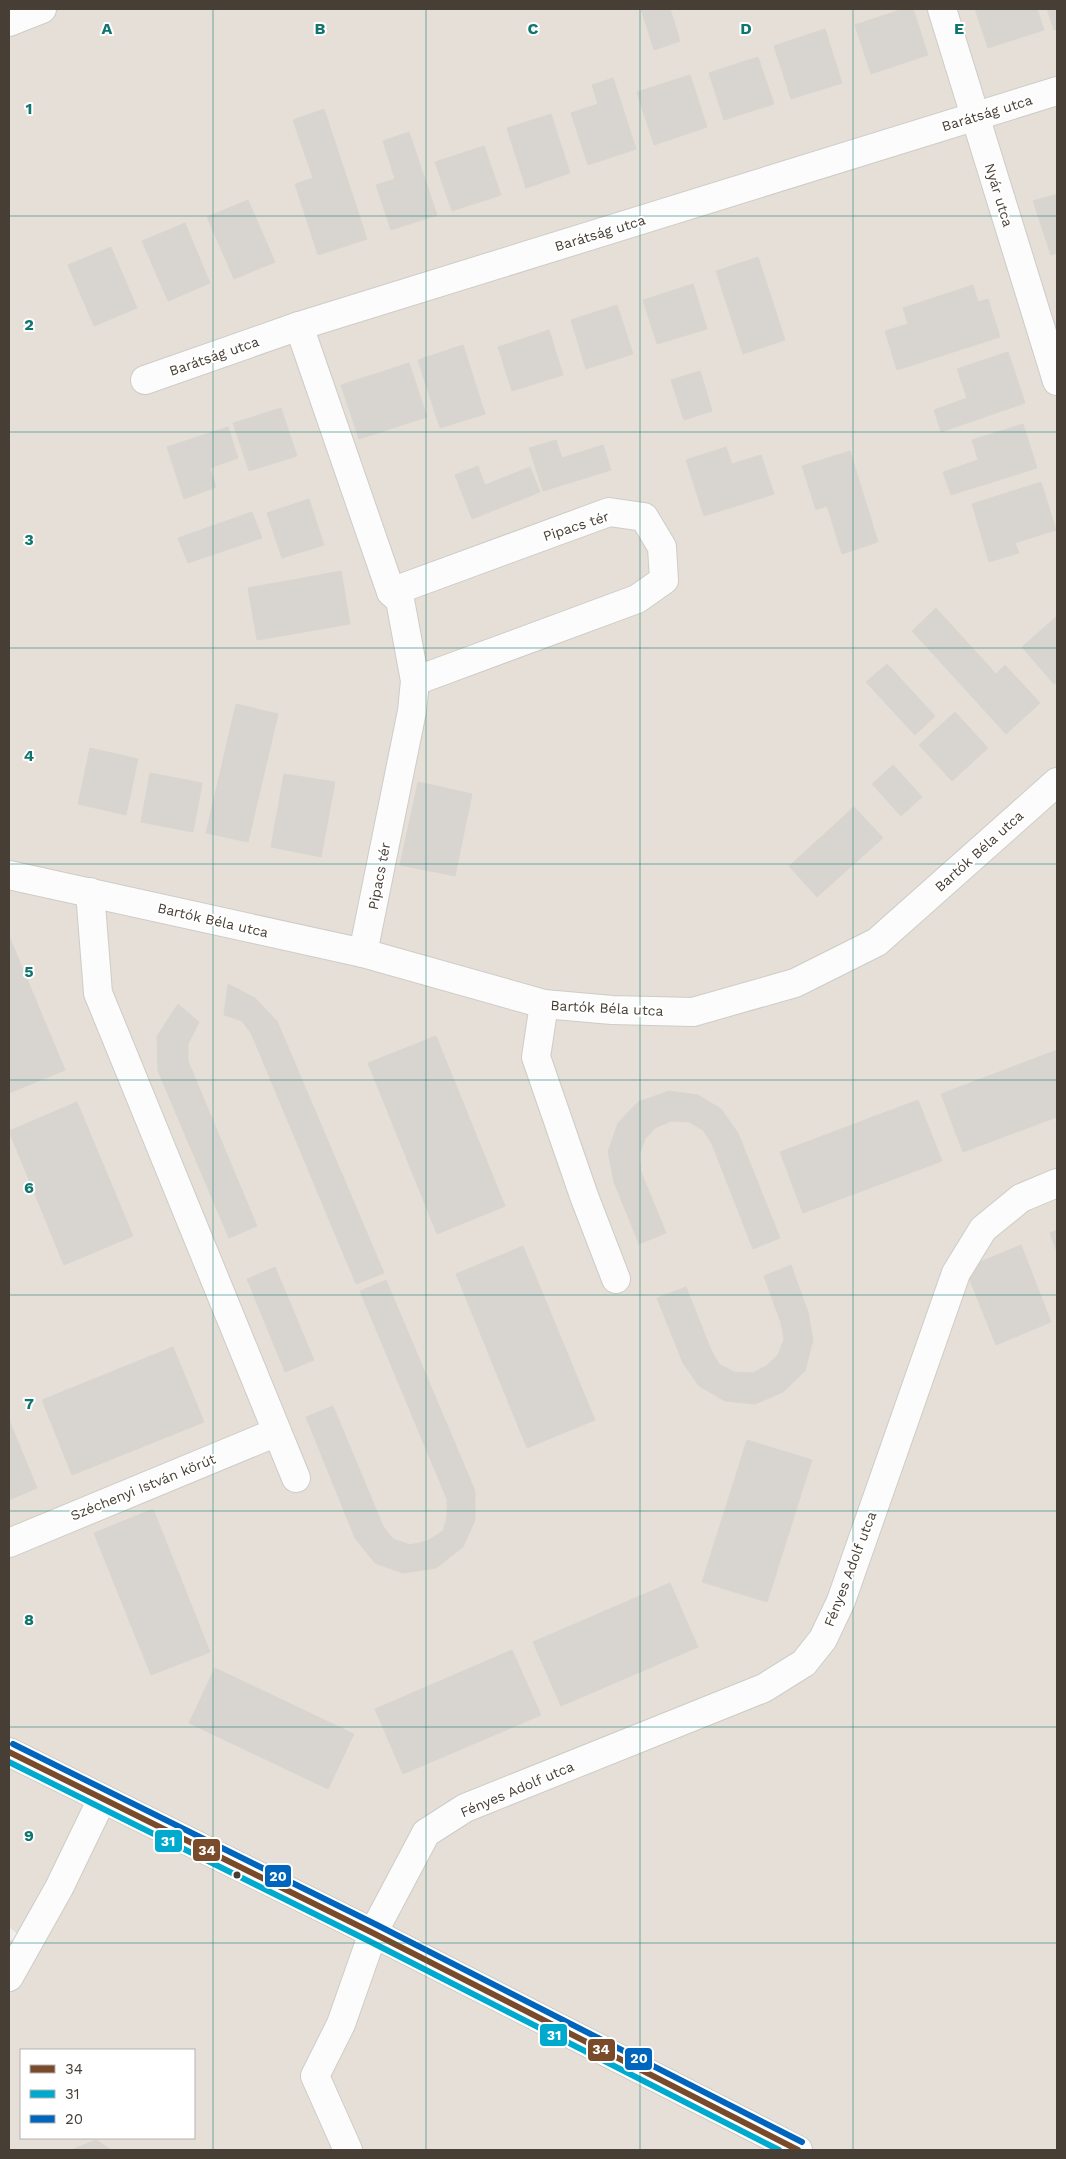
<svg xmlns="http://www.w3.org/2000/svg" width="1066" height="2159" viewBox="0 0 1066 2159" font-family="'Work Sans',sans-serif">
	<rect width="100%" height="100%" fill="#f0eeea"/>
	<!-- residential -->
	<path fill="#e5dfd7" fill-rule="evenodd" d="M9,9H1057V2150H9V1941L20,1936L9,1927ZM21,2050H194V2138H21Z"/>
	<!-- building -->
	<g fill="#d8d5d1" stroke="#d9d5cf">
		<path d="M641,9H670L680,41L654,50Z"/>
		<path d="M903,9H913L928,55L871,74L855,25Z"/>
		<path d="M975,9H1037L1044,30L988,48Z"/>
		<path d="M1047,9H1057V29L1054,30Z"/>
		<path d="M825,29L842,83L791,99L774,46Z"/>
		<path d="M758,57L774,104L724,120L709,73Z"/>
		<path d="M690,75L707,127L654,145L637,92Z"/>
		<path d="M613,78L636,149L588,165L571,113L598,104L592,85Z"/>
		<path d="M324,109L367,239L318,255L295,184L313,178L293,120Z"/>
		<path d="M551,114L570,173L526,188L507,128Z"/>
		<path d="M409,132L437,215L391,230L376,185L395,179L383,141Z"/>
		<path d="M484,146L501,195L452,211L435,162Z"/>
		<path d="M1057,194V253L1051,255L1033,201Z"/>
		<path d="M248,200L275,262L234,279L207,217Z"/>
		<path d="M185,223L210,283L168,301L142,241Z"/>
		<path d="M111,247L137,308L94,326L68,265Z"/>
		<path d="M758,257L785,340L743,354L716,271Z"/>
		<path d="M693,284L707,329L657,344L643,300Z"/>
		<path d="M973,285L978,302L988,299L1000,337L897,370L885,331L908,324L903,308Z"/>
		<path d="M617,305L633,354L586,369L571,320Z"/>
		<path d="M549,330L563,375L512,391L498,347Z"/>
		<path d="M463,345L485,414L440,428L418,360Z"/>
		<path d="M1008,352L1025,403L941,432L934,410L967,398L957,369Z"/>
		<path d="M409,363L427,417L359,439L341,385Z"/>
		<path d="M700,371L712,411L684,420L671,380Z"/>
		<path d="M281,408L297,456L249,471L233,423Z"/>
		<path d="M1023,424L1037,468L951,495L943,472L978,460L972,440Z"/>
		<path d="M228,427L238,458L210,468L216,487L184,499L167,447Z"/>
		<path d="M556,440L562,458L603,445L611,470L543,491L529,448Z"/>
		<path d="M726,447L732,464L761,455L774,494L704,516L686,460Z"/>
		<path d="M850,451L878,542L842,554L827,506L816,510L802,466Z"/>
		<path d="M478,466L485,485L530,467L540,492L472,519L455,475Z"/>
		<path d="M1041,482L1056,530L1015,543L1019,553L989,562L972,504Z"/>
		<path d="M309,499L324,545L282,558L267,513Z"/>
		<path d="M252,512L262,538L188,563L178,538Z"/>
		<path d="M341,571L350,624L257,640L248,588Z"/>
		<path d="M936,608L996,674L1005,665L1040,703L1006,734L912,631Z"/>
		<path d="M1057,616V682L1054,684L1022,647Z"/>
		<path d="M887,664L935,716L915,735L866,682Z"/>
		<path d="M236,704L278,714L248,842L206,833Z"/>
		<path d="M955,712L988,748L952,781L919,745Z"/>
		<path d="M90,748L138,759L126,815L78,804Z"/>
		<path d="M893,765L922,797L901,816L872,784Z"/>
		<path d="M150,773L202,783L193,832L141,822Z"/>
		<path d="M284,774L335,782L321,857L271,847Z"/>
		<path d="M418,782L472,794L455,876L400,865Z"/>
		<path d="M854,807L883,838L817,897L789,866Z"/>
		<path d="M9,936L65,1070L9,1093Z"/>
		<path d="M228,984L255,998L277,1021L384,1273L356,1284L251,1033L242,1021L224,1015Z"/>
		<path d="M178,1004L199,1022L188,1044V1061L257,1226L229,1238L158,1071L157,1036Z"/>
		<path d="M436,1036L505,1206L437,1234L368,1063Z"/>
		<path d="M1057,1050V1117L963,1152L941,1094Z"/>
		<path d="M669,1091L698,1095L721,1109L738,1133L780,1238L753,1249L712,1144L703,1130L689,1122L671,1121L655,1128L645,1139L639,1155L641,1172L666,1233L639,1244L614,1182L608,1152L618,1123L638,1102Z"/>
		<path d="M918,1100L942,1161L803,1213L780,1152Z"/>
		<path d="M77,1102L133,1236L64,1265L9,1131Z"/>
		<path d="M1057,1230V1252L1050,1233Z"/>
		<path d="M1021,1245L1051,1322L996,1345L965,1268Z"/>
		<path d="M523,1246L595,1420L527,1448L456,1274Z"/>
		<path d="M791,1265L808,1312L813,1340L805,1371L783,1392L755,1404L725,1401L699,1386L683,1363L657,1298L686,1287L711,1350L719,1364L734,1372L752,1373L766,1366L778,1355L784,1339L781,1323L764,1276Z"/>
		<path d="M275,1267L314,1360L285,1372L247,1279Z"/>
		<path d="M386,1280L475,1491V1520L463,1547L436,1568L403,1573L375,1563L355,1538L306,1417L333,1406L383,1526L393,1539L410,1545L427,1541L443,1531L447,1517V1499L360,1291Z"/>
		<path d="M173,1347L204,1422L72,1475L42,1400Z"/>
		<path d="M9,1420L37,1488L9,1500Z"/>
		<path d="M747,1440L812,1460L767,1602L702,1582Z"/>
		<path d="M153,1509L210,1652L151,1675L94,1533Z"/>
		<path d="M670,1583L698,1647L561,1706L533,1642Z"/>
		<path d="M512,1650L541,1715L403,1774L375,1709Z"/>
		<path d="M215,1668L354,1734L328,1789L189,1723Z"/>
		<path d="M96,2140L111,2150H71Z"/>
	</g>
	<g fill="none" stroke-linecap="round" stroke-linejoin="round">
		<!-- minor casing -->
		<g stroke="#ceccc7" stroke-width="30">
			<g id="minor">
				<path d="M942,9L1057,381"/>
				<path d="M9,22L42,9"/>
				<path d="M299,326L391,592L400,600L415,681L412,711L363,953"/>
				<path d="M145,380L299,326L1057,91"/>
				<path d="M391,592L609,512L644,517L662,547L664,580L637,599L415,681"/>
				<path d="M9,875L363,953L544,1004L612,1010L693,1012L795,983L877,942L1057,782"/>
				<path d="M90,892L98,993L296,1478"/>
				<path d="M544,1004L536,1057L584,1196L616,1279"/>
				<path d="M9,1543L277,1432"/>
				<path d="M9,1752L373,1933L798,2150"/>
				<path d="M9,1977L59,1888L102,1799"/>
				<path d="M348,2150L315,2076L341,2024L373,1933L426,1833L465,1808L764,1688L804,1663L823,1639L841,1601L956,1273L983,1229L1021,1198L1057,1183"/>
			</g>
		</g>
		<!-- minor -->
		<use href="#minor" stroke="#fdfcfc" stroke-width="28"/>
		<!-- bus-1 casing -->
		<g stroke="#fff" stroke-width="10">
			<path id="bus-1" d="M9,1752L373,1933L798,2150"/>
		</g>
		<!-- bus-2 casing -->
		<g stroke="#fff" stroke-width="10">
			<path id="bus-2" d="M9,1762L369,1941L779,2150"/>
		</g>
		<!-- bus-3 casing -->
		<g stroke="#fff" stroke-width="10">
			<path id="bus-3" d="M13,1744L377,1925L802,2142"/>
		</g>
		<!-- bus-1 -->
		<use href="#bus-1" stroke="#7a4b2a" stroke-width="6"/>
		<!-- bus-2 -->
		<use href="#bus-2" stroke="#00a9ce" stroke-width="6"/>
		<!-- bus-3 -->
		<use href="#bus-3" stroke="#0065bd" stroke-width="6"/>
	</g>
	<!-- grid -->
	<path fill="none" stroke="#0f766e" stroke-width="1" stroke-opacity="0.55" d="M213,9V2150M426,9V2150M640,9V2150M853,9V2150M9,216H1057M9,432H1057M9,648H1057M9,864H1057M9,1080H1057M9,1295H1057M9,1511H1057M9,1727H1057M9,1943H1057"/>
	<!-- markers -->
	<circle fill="#473f35" stroke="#fff" stroke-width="2" cx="237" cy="1875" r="4.5"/>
	<g text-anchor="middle" stroke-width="4" stroke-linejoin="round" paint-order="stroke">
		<!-- street labels -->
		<g font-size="14" fill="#473f35" stroke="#fff">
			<text transform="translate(987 113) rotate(-17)" y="5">Barátság utca</text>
			<text transform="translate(999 195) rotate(73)" y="5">Nyár utca</text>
			<text transform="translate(600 233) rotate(-17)" y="5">Barátság utca</text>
			<text transform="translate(214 356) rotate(-19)" y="5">Barátság utca</text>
			<text transform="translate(576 526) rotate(-18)" y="5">Pipacs tér</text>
			<text transform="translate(979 851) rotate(-42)" y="5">Bartók Béla utca</text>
			<text transform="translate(379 876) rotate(-79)" y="5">Pipacs tér</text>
			<text transform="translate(213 920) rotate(13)" y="5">Bartók Béla utca</text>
			<text transform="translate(607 1008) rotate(3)" y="5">Bartók Béla utca</text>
			<text transform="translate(143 1487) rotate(-22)" y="5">Széchenyi István körút</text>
			<text transform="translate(850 1569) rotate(-69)" y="5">Fényes Adolf utca</text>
			<text transform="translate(517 1789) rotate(-23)" y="5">Fényes Adolf utca</text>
		</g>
	</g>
	<g font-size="16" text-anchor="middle" font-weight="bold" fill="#0f766e" stroke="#fff" stroke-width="4" stroke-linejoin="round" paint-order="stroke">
		<text x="107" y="34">A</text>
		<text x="320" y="34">B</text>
		<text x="533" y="34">C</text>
		<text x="746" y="34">D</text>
		<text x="959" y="34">E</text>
		<text x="29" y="114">1</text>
		<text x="29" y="330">2</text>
		<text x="29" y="545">3</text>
		<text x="29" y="761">4</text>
		<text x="29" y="977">5</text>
		<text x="29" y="1193">6</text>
		<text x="29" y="1409">7</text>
		<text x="29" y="1625">8</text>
		<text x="29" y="1841">9</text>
	</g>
	<g stroke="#fff" stroke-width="2">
		<rect x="154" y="1829" width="29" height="24" rx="5" fill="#00a9ce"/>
		<rect x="192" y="1838" width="29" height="24" rx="5" fill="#7a4b2a"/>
		<rect x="264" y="1864" width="28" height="24" rx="5" fill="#0065bd"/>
		<rect x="539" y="2023" width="29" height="24" rx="5" fill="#00a9ce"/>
		<rect x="587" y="2038" width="29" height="24" rx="5" fill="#7a4b2a"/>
		<rect x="624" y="2047" width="29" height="24" rx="5" fill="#0065bd"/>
	</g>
	<g font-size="14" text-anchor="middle" font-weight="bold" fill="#fff">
		<text x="168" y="1846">31</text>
		<text x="207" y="1855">34</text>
		<text x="278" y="1881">20</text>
		<text x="554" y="2040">31</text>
		<text x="601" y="2054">34</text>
		<text x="639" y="2063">20</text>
	</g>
	<!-- border -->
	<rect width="1066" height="2159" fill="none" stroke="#473f35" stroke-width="20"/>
	<!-- legend -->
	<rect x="20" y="2049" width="175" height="90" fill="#ffffff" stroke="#b5b2ae"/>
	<rect x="30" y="2065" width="25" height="8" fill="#7a4b2a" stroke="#b5b2ae"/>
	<text x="65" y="2074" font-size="15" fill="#473f35">34</text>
	<rect x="30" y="2090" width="25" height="8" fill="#00a9ce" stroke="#b5b2ae"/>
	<text x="65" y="2099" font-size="15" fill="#473f35">31</text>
	<rect x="30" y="2115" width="25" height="8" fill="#0065bd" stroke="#b5b2ae"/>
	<text x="65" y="2124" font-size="15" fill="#473f35">20</text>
</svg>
